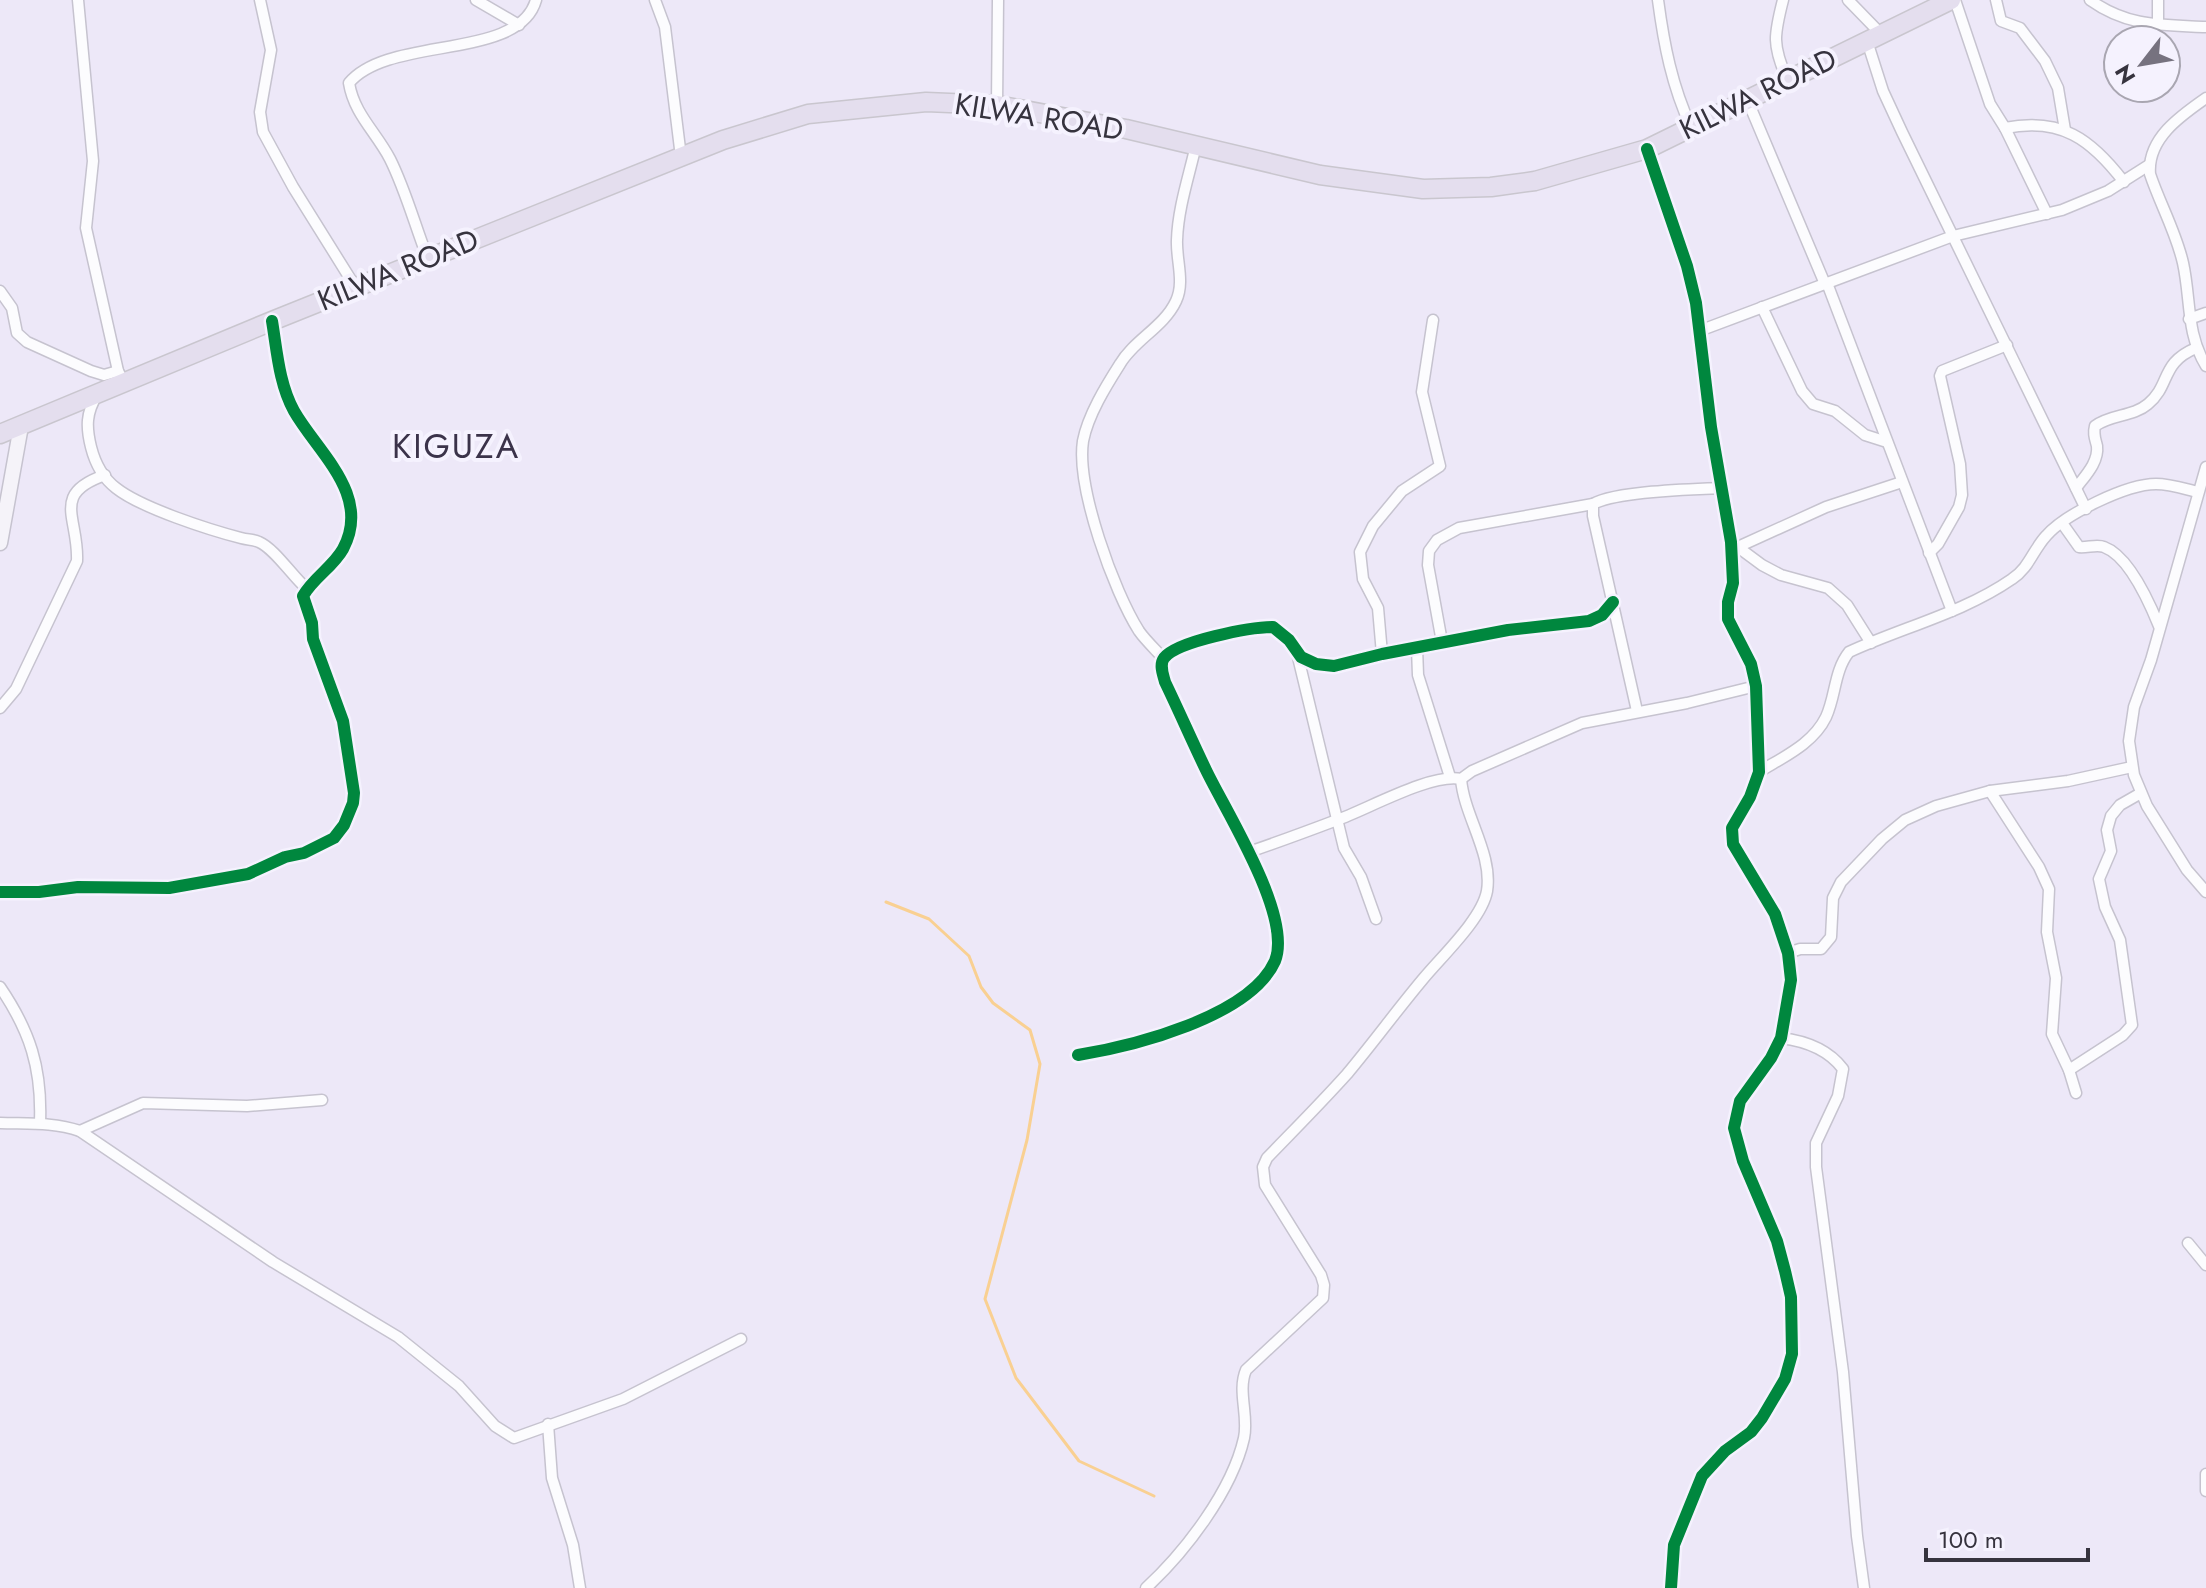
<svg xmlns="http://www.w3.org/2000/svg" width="2206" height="1588" viewBox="0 0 2206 1588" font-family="Jost,sans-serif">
	<rect width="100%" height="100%" fill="#ede8f8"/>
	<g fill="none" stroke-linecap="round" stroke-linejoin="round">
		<!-- stream -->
		<path stroke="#f9d092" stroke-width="3" d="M886,902L929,919L969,956L981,987L993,1003L1030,1030L1040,1064L1027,1140L985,1299L1016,1378L1079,1461L1154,1496"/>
		<!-- street casing -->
		<g stroke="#c6c3cf" stroke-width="13">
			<g id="street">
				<path d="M78,0L93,161L86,228L118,371L124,383"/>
				<path d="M260,0L271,50L260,112L263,132L293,187L356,288"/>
				<path d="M476,0L519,25"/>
				<path d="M655,0L665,27L681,157"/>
				<path d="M1658,0C1664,45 1672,86 1691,127"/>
				<path d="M1783,0C1774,35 1772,45 1787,79"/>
				<path d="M1848,0L1881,34"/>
				<path d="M1955,0L1990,104L2005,128L2047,214"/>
				<path d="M1996,0L2001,21L2020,28L2045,61L2058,88L2065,130"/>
				<path d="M2090,0C2128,27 2161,25 2206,27"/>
				<path d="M2158,25V0"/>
				<path d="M1867,41L1883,91L1902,132L2086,509"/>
				<path d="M2206,98C2180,116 2147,139 2150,174C2160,204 2176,232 2183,263C2191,299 2186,333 2206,366"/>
				<path d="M1747,99L1825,284"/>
				<path d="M997,105L998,0"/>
				<path d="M2005,128C2061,117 2091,139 2124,182"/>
				<path d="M1647,149L1687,266L1696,303L1711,427L1731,542L1733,583L1728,602V619L1751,664L1756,686L1759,772L1750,797L1732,828L1733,844L1775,914L1788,953L1791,980L1781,1038L1771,1058L1740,1101L1734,1128L1743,1161L1777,1241L1785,1271L1791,1297L1792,1354L1785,1379L1762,1418L1751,1432L1725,1451L1702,1476L1674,1545L1671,1588"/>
				<path d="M428,259C415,226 406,191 390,159C376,132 354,114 349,83C389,35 519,61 536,0"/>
				<path d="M1827,283L1952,611"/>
				<path d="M0,291L12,308L17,333L27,342L91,371L104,375L118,371"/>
				<path d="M1762,307L1802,391L1813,404L1835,411L1865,435L1887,442"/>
				<path d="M2189,319L2206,313"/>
				<path d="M1699,331L1953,236L2062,210L2108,191L2149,165"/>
				<path d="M97,395C86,413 86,427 91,447C95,463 103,478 116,488C141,508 210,530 241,538C248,540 253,539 259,542C275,549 292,576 307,589"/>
				<path d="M2206,467L2151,660L2134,707L2129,741L2134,775L2147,806L2187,870L2206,892"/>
				<path d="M2076,488C2085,476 2099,462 2097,446C2095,438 2093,434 2095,426C2111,414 2133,417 2148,404C2171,385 2160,363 2196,348"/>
				<path d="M2062,523L2079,547C2087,548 2097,544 2104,547C2129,556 2150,604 2159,626"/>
				<path d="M1731,542L1762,565L1781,575L1828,588L1847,605L1871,643"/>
				<path d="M1740,546L1826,507L1902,482"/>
				<path d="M1929,553L1938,544L1959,507L1962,495L1960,464L1940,376L1942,371L2007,345"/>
				<path d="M1442,642L1428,565L1429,551L1437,540L1459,528L1593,504"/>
				<path d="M1417,648L1418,675L1450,777"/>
				<path d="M1297,653L1344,848L1361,877L1376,919"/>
				<path d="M1382,654L1378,608L1363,579L1360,552L1373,526L1402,491L1440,466L1422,392L1433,320"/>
				<path d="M1164,659C1156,650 1146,641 1139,631C1114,592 1076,487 1083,441C1088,415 1106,386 1120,364C1134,340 1164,327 1176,301C1185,282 1176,260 1177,240C1178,208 1189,176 1196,145"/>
				<path d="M0,708L16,689L77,561C79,518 50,494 105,475"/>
				<path d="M1637,711L1593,516V504C1616,491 1693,489 1722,488"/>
				<path d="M1759,772C1783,757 1813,744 1826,717C1836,695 1834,671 1849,652C1903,627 1963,613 2012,579C2029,568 2033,550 2046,536C2065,514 2127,484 2156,484C2170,484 2185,489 2198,492"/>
				<path d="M1990,791L2039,867L2049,889L2047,932L2056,978L2052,1034L2069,1070L2076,1093"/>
				<path d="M1249,852C1278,842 1308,831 1337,820C1368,809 1431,773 1461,779L1472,771L1582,723L1687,703L1756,686"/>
				<path d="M0,892H39L78,887L169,888L248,874L285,857L304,853L334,838L344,825L353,803L354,793L343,721L313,639L312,623L303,596C313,578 333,567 343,549C372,495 318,453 294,411C279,384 277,351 272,321"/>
				<path d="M1788,953L1800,949H1821L1831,937L1833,898L1841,882L1882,839L1905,820L1936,806L1990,791L2068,781L2132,767"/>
				<path d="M0,987C30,1031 42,1068 40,1122"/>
				<path d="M1781,1038C1806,1041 1828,1049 1843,1069L1838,1096L1816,1143V1167L1843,1372L1857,1536L1864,1588"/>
				<path d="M1078,1055C1133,1046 1250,1017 1275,961C1293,916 1226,812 1206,770C1192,741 1179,711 1165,682C1163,674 1159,665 1164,658C1177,641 1251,627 1273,627L1289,640L1301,657L1316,664L1334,666L1382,654L1508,630L1589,621L1602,615L1613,602"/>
				<path d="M2069,1070L2123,1035L2132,1025L2120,940L2105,907L2099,879L2111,851L2107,830L2111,816L2120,805L2141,793"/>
				<path d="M0,1123C28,1124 53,1122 80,1131L273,1262L398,1337L459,1386L495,1426L514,1438L623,1399L741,1339"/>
				<path d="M80,1131L143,1103L247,1106L322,1100"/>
				<path d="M2188,1243L2206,1265"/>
				<path d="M548,1424L552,1478L573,1545L580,1588"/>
				<path d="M2206,1474V1491"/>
				<path d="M1146,1588C1185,1552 1232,1491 1244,1438C1249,1416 1237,1391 1246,1370L1323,1298L1324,1285L1321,1275L1265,1185L1263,1167L1267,1158C1294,1130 1321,1103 1347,1074C1373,1043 1397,1010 1423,979C1441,957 1482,919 1487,891C1493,854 1464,816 1461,779"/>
			</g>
		</g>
		<!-- secondary casing -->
		<g stroke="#c6c3cf" stroke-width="17">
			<path id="secondary" d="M0,543L21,426"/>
		</g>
		<!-- highway casing -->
		<g stroke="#c9c6ce" stroke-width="21">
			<path id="highway" d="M0,434L272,321L723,140L808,114L926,102L997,105L1126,129L1320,175L1423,189L1491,187L1535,181L1647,149L1951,0"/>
		</g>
		<!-- street -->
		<use href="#street" stroke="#fcfcfe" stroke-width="10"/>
		<!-- secondary -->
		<use href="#secondary" stroke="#f5f3f9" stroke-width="14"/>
		<!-- highway -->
		<use href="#highway" stroke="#e4deee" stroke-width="18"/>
		<!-- cycleway casing -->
		<g stroke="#f5f2fe" stroke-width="17">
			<g id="cycleway">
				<path d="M1647,149L1687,266L1696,303L1711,427L1731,542L1733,583L1728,602V619L1751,664L1756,686L1759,772L1750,797L1732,828L1733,844L1775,914L1788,953L1791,980L1781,1038L1771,1058L1740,1101L1734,1128L1743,1161L1777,1241L1785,1271L1791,1297L1792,1354L1785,1379L1762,1418L1751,1432L1725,1451L1702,1476L1674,1545L1671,1588"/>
				<path d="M0,892H39L78,887L169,888L248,874L285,857L304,853L334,838L344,825L353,803L354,793L343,721L313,639L312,623L303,596C313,578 333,567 343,549C372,495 318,453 294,411C279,384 277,351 272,321"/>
				<path d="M1078,1055C1133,1046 1250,1017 1275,961C1293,916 1226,812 1206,770C1192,741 1179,711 1165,682C1163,674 1159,665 1164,658C1177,641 1251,627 1273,627L1289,640L1301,657L1316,664L1334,666L1382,654L1508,630L1589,621L1602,615L1613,602"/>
			</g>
		</g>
		<!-- cycleway -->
		<use href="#cycleway" stroke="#00873e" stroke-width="12"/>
	</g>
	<g text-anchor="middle" stroke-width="8" stroke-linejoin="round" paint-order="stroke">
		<!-- street labels -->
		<g font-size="30" fill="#36333e" stroke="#f5f2fe">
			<text transform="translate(1758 94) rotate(-26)" y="10">KILWA ROAD</text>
			<text transform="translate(1039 117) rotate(9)" y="10">KILWA ROAD</text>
			<text transform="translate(398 270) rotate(-22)" y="10">KILWA ROAD</text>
		</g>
		<!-- quarter labels -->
		<g font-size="34" letter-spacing="2" fill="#3b334a" stroke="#f5f2fe">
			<text x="456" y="458">KIGUZA</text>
		</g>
	</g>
	<!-- north arrow -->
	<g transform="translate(2142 64) rotate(239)"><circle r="38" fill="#f5f2fe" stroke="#a9a6b1" stroke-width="2"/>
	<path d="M0-6L14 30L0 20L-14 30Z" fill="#76727f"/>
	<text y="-12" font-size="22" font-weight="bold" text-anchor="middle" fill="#36333e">N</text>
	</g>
	<!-- scale -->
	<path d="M1926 1548v12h162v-12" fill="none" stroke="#36333e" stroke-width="4"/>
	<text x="1938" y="1548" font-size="24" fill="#36333e" stroke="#f5f2fe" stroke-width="6" paint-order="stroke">100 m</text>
</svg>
